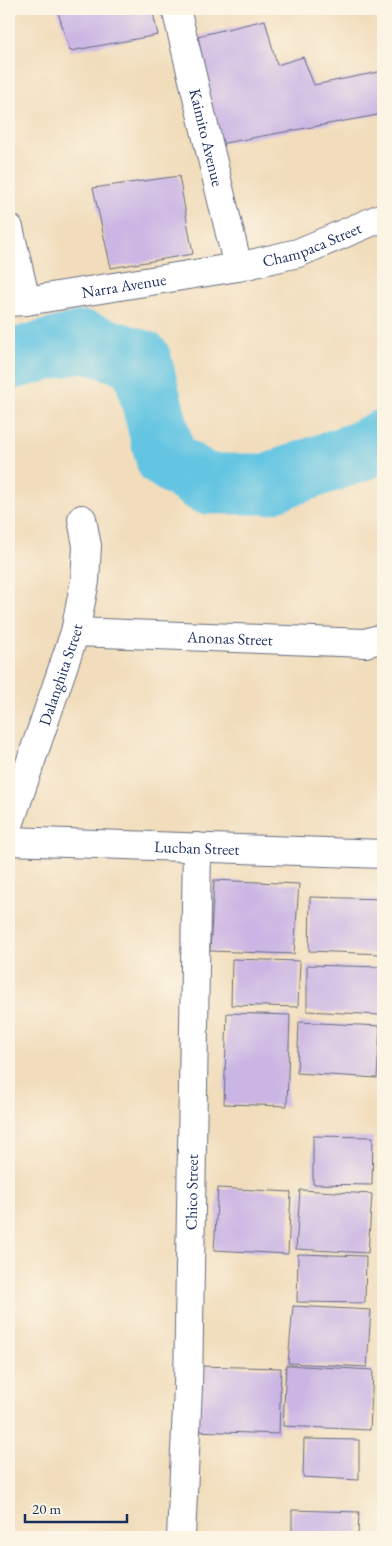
<svg xmlns="http://www.w3.org/2000/svg" width="392" height="1546" viewBox="0 0 392 1546" font-family="'EB Garamond',serif">
	<rect width="100%" height="100%" fill="#fcf5e5"/>
	<filter id="ink" filterUnits="userSpaceOnUse"><feTurbulence type="fractalNoise" baseFrequency=".02" numOctaves="2"/><feDisplacementMap in="SourceGraphic" scale="10" xChannelSelector="R" yChannelSelector="G"/><feConvolveMatrix kernelMatrix="1 2 1 2 8 2 1 2 1" color-interpolation-filters="sRGB"/></filter>
	<filter id="wash" filterUnits="userSpaceOnUse"><feTurbulence type="fractalNoise" baseFrequency=".0096" numOctaves="4" result="noise"/><feDisplacementMap in="SourceGraphic" scale="20" xChannelSelector="R" yChannelSelector="G"/><feGaussianBlur stdDeviation="1.12" result="paint"/><feColorMatrix in="noise" values="0 0 0 0 0 0 0 0 0 0 0 0 0 0 0 0 0 1.4 0 .05"/><feComposite in="paint" operator="in"/></filter>
	<g filter="url(#wash)">
		<rect width="100%" height="100%" fill="#f1ddbc"/>
		<g fill="none" stroke-linecap="round" stroke-linejoin="round">
			<!-- river -->
			<path stroke="#64c5e2" stroke-width="61" d="M9,360L83,341L141,360L166,459L206,484H266L361,451L383,440"/>
		</g>
		<g id="blocks">
			<!-- building -->
			<g fill="#cbb5e4">
				<path d="M57,9H152L158,35L70,51Z"/>
				<path d="M265,20L277,65L303,57L314,85L383,71V114L219,144L198,36Z"/>
				<path d="M179,176L193,254L111,268L93,188Z"/>
				<path d="M214,880L299,884L294,954L210,951Z"/>
				<path d="M310,897L383,899V954L309,951Z"/>
				<path d="M232,959L300,961L298,1007L231,1005Z"/>
				<path d="M307,965L382,967L381,1015L307,1011Z"/>
				<path d="M227,1013L290,1015L287,1106L224,1104Z"/>
				<path d="M299,1022L380,1026L377,1078L297,1073Z"/>
				<path d="M313,1136L373,1137L372,1185L313,1184Z"/>
				<path d="M218,1188L291,1192L288,1254L214,1250Z"/>
				<path d="M300,1190L372,1194L368,1253L296,1249Z"/>
				<path d="M298,1254L366,1256L365,1303L297,1302Z"/>
				<path d="M293,1306L371,1310L367,1367L288,1363Z"/>
				<path d="M286,1365L373,1370L370,1430L283,1426Z"/>
				<path d="M196,1366L281,1368L279,1434L194,1431Z"/>
				<path d="M304,1439L359,1440V1480L303,1477Z"/>
				<path d="M292,1510L359,1512L358,1537H292Z"/>
			</g>
		</g>
	</g>
	<g filter="url(#ink)">
		<use href="#blocks" fill-opacity="0" stroke="#666c7f" stroke-width="1"/>
		<g fill="none" stroke-linecap="round" stroke-linejoin="round">
			<!-- minor casing -->
			<g stroke="#666c7f" stroke-width="30">
				<g id="minor">
					<path id="s1" d="M176,9L238,267"/>
					<path d="M9,228L26,301"/>
					<path id="s2" d="M9,302L26,301L238,267L298,253L383,217"/>
					<path id="s3" d="M75,632L365,643L383,638"/>
					<path id="s4" d="M9,825L75,632L85,581L87,546L82,519"/>
					<path id="s5" d="M9,841L383,854"/>
					<path id="s6" d="M181,1537L188,1387L197,847"/>
				</g>
			</g>
			<!-- minor -->
			<use href="#minor" stroke="#fff" stroke-width="28"/>
		</g>
	</g>
	<g text-anchor="middle" stroke-width="5" stroke-linejoin="round" paint-order="stroke">
		<!-- street labels -->
		<g font-size="16" fill="#1b2f5e" stroke="#fcf5e5">
			<text dy="6" stroke="none"><textPath href="#s1" startOffset="132">Kaimito Avenue</textPath></text>
			<text dy="6" stroke="none"><textPath href="#s2" startOffset="309">Champaca Street</textPath></text>
			<text dy="6" stroke="none"><textPath href="#s2" startOffset="116">Narra Avenue</textPath></text>
			<text dy="6" stroke="none"><textPath href="#s3" startOffset="155">Anonas Street</textPath></text>
			<text dy="6" stroke="none"><textPath href="#s4" startOffset="159">Dalanghita Street</textPath></text>
			<text dy="6" stroke="none"><textPath href="#s5" startOffset="188">Lucban Street</textPath></text>
			<text dy="6" stroke="none"><textPath href="#s6" startOffset="345">Chico Street</textPath></text>
		</g>
	</g>
	<!-- margin -->
	<rect width="392" height="1546" fill="none" stroke="#fcf5e5" stroke-width="30"/>
	<!-- scale -->
	<path d="M25 1514v8h102v-8" fill="none" stroke="#1b2f5e" stroke-width="2.5"/>
	<text x="32" y="1514" font-size="15" fill="#1b2f5e" stroke="#fcf5e5" stroke-width="4" paint-order="stroke">20 m</text>
</svg>
